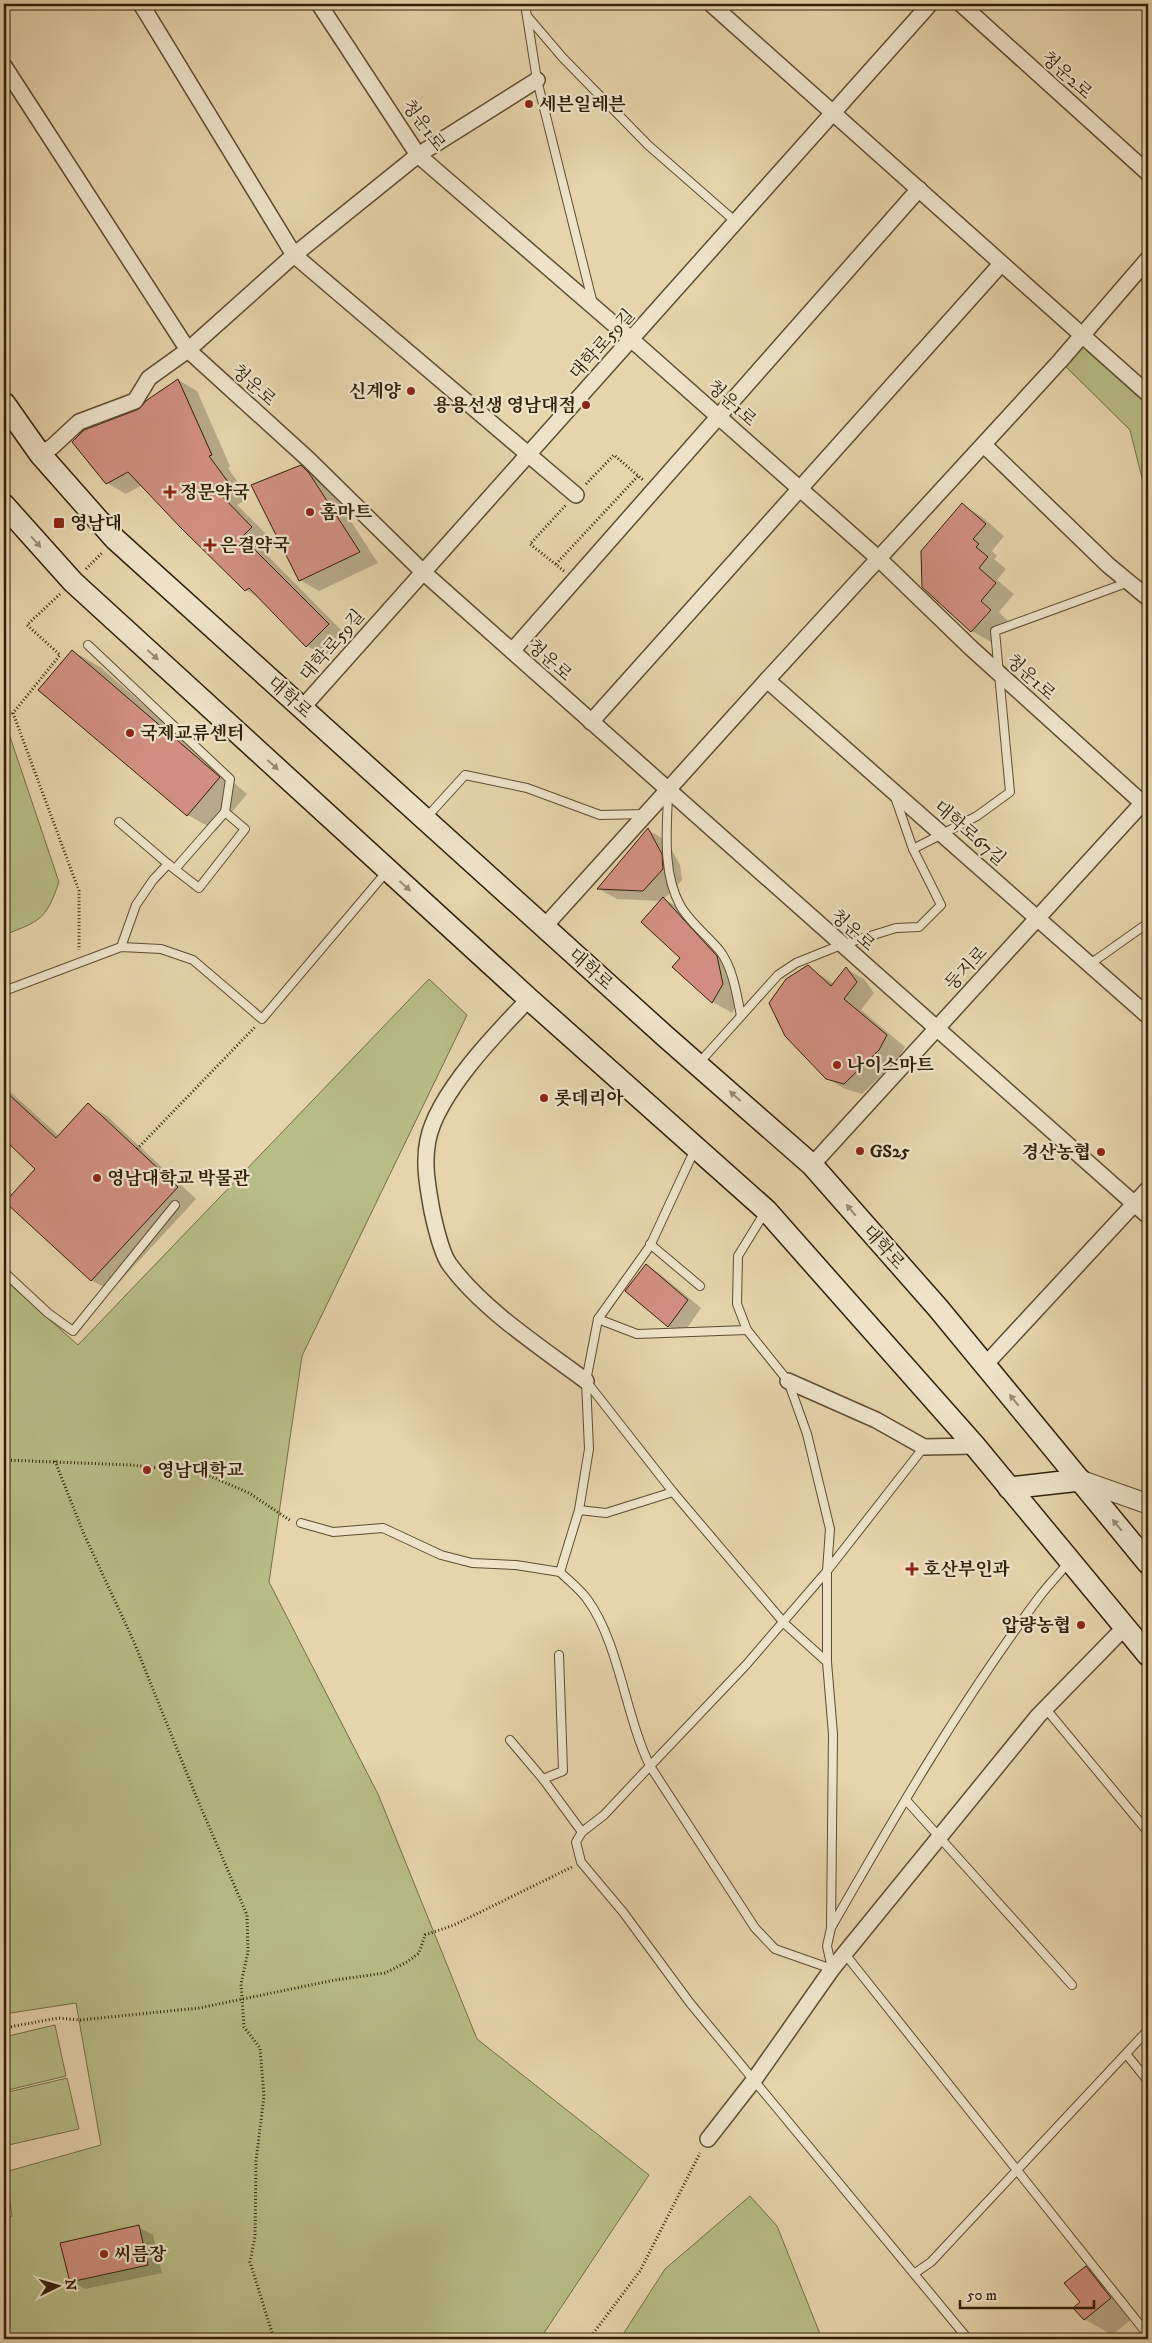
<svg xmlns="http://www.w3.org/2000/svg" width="1152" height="2343" viewBox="0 0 1152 2343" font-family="'IM FELL DW Pica','Noto Serif KR',serif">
	<rect width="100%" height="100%" fill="#e5d4ac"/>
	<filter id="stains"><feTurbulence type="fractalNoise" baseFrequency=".004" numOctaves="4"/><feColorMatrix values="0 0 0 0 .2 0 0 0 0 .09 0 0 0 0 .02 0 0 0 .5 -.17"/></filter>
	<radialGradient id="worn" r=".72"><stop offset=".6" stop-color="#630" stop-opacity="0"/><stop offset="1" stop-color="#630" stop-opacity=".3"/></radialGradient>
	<!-- green -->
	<g fill="#b8bc87" stroke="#746e48">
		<path d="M1082,336L1148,394V502L1130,430L1060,361Z"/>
		<path d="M4,719L59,882C46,920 40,921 4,935Z"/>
		<path d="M429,979L467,1015L302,1356L269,1582L378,1794L477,2039L649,2175L540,2339H4V2218L12,2216L5,2172L101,2145L76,2003L4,2014V1279L78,1345Z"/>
		<path d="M55,2025L66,2076L4,2091V2037Z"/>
		<path d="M67,2078L79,2129L4,2146V2093Z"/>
		<path d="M750,2196L777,2226L822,2339H620L665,2269Z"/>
	</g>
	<!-- shadow -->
	<g fill="#0003">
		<path d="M178,380L197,391L230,466L228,468L249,498L237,505L270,538L260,548L347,636L326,657L307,646L261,599L246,590L142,485L126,494L107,483L140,411Z"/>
		<path d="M301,466L320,478L328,486L378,563L319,591L300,580Z"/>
		<path d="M962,505L981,516L1004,536L992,551L997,556L994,559L1006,569L997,580L1014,594L999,612L1009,622L991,642L972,631L923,587Z"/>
		<path d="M72,651L100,667L247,794L216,831L188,815L40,690Z"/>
		<path d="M648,830L667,841L680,865L682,880L664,899L683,910L735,968L742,996L732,1013L713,1002L674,966L682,958L662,901L617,899L599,889Z"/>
		<path d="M808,967L834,984L846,969L864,979L874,993L861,1010L905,1047L897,1060L862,1094L845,1089L827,1078Z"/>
		<path d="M4,1086L59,1136L88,1105L107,1116L196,1199L111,1291L91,1280L37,1169L4,1138Z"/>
		<path d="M646,1265L660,1274L701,1308L683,1334L668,1326Z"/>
		<path d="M138,2227L153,2235L162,2273L85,2289L71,2281Z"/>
		<path d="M1086,2267L1114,2284L1138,2314L1112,2335L1084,2319L1082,2303Z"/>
	</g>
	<!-- building -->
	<g fill="#d28f81" stroke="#312008">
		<path d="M178,379L212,455L209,456L231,486L219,493L252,527L242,537L329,624L306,647L249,588L245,591L181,528L128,472L106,484L72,442L84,430L139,409L147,400Z"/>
		<path d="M301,465L309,473L360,552L299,581L251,485Z"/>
		<path d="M962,503L986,524L973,539L979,544L976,547L988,557L979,568L996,583L981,601L991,610L971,632L922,587L921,551Z"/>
		<path d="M72,650L220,777L187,816L38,690Z"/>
		<path d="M648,828L662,854L663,869L643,891L597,889Z"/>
		<path d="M663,897L717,956L723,984L712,1003L672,967L680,958L641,922Z"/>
		<path d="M808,965L831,986L846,967L857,982L844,999L887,1035L879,1050L844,1084L826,1079L785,1036L769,1003L786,979Z"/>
		<path d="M4,1090L56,1138L88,1103L178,1187L91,1281L5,1202L35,1169L4,1139Z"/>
		<path d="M646,1264L688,1300L668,1327L625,1291Z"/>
		<path d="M139,2225L148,2265L70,2282L60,2243Z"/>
		<path d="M1086,2266L1111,2298L1084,2320L1073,2308L1080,2302L1064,2283Z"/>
	</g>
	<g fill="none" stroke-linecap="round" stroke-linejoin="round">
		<!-- service casing -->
		<g stroke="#5e4d31" stroke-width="10">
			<g id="service">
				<path d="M525,4L537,80L593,304"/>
				<path d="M528,17L563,58L648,145L736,222"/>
				<path d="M88,645L230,779L225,812"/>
				<path d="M668,793C667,829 662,872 680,905C689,922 708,936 720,951C733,968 737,996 741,1016"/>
				<path d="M426,818L465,775L527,788L600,815L645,814"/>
				<path d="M119,822L168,864"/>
				<path d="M913,849L977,816L1010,792L995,631L1129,582"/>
				<path d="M121,947L136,905L153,880L168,864L199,888L245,829L225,812L175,869"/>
				<path d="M1090,964L1148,923"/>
				<path d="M4,991L121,947L161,949L193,960L262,1019L388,870"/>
				<path d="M699,1063L778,975L796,963L841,945L896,928L919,927L941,905L913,849L895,797"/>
				<path d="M695,1149L650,1246L598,1319L586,1381L589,1449L579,1510L560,1572C568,1580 580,1589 587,1599C619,1642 625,1715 650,1766L604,1815L582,1832L576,1842L581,1862L623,1912L690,2003L968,2339"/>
				<path d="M765,1212L738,1256L737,1304L747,1330L788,1381L807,1434L830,1529L827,1571V1662L833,1734L831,1928L827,1946L832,1969"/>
				<path d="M650,1244L700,1286"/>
				<path d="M4,1272L48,1313L73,1331L175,1205"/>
				<path d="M598,1319L637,1334L747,1330"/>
				<path d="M673,1492L785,1624L827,1662"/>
				<path d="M579,1510L606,1513L673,1492L586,1381"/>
				<path d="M301,1523L333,1532L383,1528L441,1555L472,1563L516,1565L560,1572"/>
				<path d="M1046,1709L1148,1832"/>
				<path d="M510,1740L543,1779L582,1832"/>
				<path d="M543,1779L563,1771L559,1655"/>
				<path d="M906,1800L1072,1985"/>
				<path d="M832,1926C896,1814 962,1700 1040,1596C1049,1584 1060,1573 1069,1562"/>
				<path d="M845,1954L1148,2335"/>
				<path d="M832,1969L775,1949L755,1928L650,1766L746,1665L827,1571L924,1447"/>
				<path d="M1127,2055L1148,2081"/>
				<path d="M915,2273L931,2262L1148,2030"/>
			</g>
		</g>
		<!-- minor casing -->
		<g stroke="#5e4d31" stroke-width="18">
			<g id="minor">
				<path d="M141,4L294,255L576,495"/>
				<path d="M319,4L418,155L632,340L879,559L971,648L1148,808"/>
				<path d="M711,4L1148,394"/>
				<path d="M961,4L1148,173"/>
				<path d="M4,66L188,350L308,459L422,571L1148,1216"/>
				<path d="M984,445L1108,565L1148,598"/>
				<path d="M40,454L52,447L79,422L135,401L149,378L188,350L294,255L418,155L537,80"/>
				<path d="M512,651L919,189"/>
				<path d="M767,680L1148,1016"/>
				<path d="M302,708L930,4"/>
				<path d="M591,722L1001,264"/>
				<path d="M544,927L767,680L1060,361L1148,259"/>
				<path d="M529,999C497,1032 437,1094 428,1140C423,1164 428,1188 432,1211C435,1225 442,1255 450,1265C483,1310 542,1348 586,1381"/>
				<path d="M812,1165L1148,797"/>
				<path d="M985,1365L1148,1189"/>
				<path d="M788,1381L876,1420L924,1447L975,1446"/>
				<path d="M708,2139L754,2080L832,1969L1038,1716L1125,1627"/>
			</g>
		</g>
		<!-- tertiary casing -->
		<g stroke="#5e4d31" stroke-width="21">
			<path id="tertiary" d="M1080,1480L1148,1504"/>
		</g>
		<!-- secondary casing -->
		<g stroke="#312008" stroke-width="24">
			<g id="secondary">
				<path d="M4,403L40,454L115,539L666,1037L812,1165L938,1308L1148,1563"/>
				<path d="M4,505L73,582L529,999L766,1210L975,1446L1148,1655"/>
				<path d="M1009,1488L1080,1480"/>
			</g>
		</g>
		<!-- path -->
		<g stroke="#312008" stroke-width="3" stroke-dasharray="1 2.5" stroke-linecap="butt">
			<path d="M586,484L614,455L643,480"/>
			<path d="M556,564L638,476"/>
			<path d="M86,569L103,552"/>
			<path d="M564,571L530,544L566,505"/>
			<path d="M60,594L27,625L60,655L13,713L79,891V950"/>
			<path d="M137,1149L255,1027"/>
			<path d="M4,1460L131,1465L203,1473L249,1493L291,1521"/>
			<path d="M55,1461L83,1532L134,1642L196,1796L247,1915L248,1952L241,1984L244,2027L260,2048L264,2096L256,2161L255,2236L250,2262L274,2339"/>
			<path d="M4,2028L58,2018L80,2020L199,2008L335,1980L385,1973L407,1962L419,1953L425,1935L454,1925L572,1867"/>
			<path d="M589,2339L640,2271L700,2153"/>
		</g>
		<!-- service -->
		<use href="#service" stroke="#eee3c9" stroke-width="8"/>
		<!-- minor -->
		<use href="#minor" stroke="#eee3c9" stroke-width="15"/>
		<!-- tertiary -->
		<use href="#tertiary" stroke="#eee3c9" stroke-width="19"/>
		<!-- secondary -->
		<use href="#secondary" stroke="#eee3c9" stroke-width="21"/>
	</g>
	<!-- one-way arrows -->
	<defs><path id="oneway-solid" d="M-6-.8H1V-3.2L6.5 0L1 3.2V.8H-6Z" transform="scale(1.25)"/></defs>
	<g fill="#998b72">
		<use href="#oneway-solid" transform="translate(36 542) rotate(48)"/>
		<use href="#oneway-solid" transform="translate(153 655) rotate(42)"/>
		<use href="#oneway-solid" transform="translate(273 765) rotate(42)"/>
		<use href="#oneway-solid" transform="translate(405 886) rotate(42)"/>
		<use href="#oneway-solid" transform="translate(735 1096) rotate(-138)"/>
		<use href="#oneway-solid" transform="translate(851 1210) rotate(-130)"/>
		<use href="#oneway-solid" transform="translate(1014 1400) rotate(-129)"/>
		<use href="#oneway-solid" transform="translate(1117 1525) rotate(-130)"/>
	</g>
	<!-- markers -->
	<g fill="#8f2418" stroke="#eee3c9" stroke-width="2">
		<circle cx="529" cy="104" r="5"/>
		<circle cx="411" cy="391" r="5"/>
		<circle cx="586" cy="405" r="5"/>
		<path d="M167.5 484.5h5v5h5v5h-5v5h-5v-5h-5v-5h5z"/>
		<circle cx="310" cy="512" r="5"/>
		<rect x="53" y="517" width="12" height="12" rx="2.5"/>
		<path d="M207.5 537.5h5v5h5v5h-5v5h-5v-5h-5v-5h5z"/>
		<circle cx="130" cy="733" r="5"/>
		<circle cx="837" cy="1065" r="5"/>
		<circle cx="544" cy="1098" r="5"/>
		<circle cx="860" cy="1151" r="5"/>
		<circle cx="1101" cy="1152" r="5"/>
		<circle cx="97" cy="1178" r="5"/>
		<circle cx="147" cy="1470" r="5"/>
		<path d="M909.5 1561.5h5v5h5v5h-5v5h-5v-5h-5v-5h5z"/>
		<circle cx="1081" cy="1625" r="5"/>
		<circle cx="104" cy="2254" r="5"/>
	</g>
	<g text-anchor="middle" stroke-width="4.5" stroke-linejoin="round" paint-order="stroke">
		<!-- street labels -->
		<g font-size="18" fill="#312008" stroke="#eee3c9">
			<text transform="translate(1067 75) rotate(42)" y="6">청운2로</text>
			<text transform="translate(424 125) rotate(53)" y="6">청운1로</text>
			<text transform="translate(602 344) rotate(-48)" y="6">대학로59길</text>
			<text transform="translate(254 385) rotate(42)" y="6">청운로</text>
			<text transform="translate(732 403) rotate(42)" y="6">청운1로</text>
			<text transform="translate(332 645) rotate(-49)" y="6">대학로59길</text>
			<text transform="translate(550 660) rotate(42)" y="6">청운로</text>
			<text transform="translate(1031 677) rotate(42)" y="6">청운1로</text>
			<text transform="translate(290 697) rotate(42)" y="6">대학로</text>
			<text transform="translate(970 833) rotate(41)" y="6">대학로67길</text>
			<text transform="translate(853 930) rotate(42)" y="6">청운로</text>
			<text transform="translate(966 968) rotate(-47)" y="6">둥지로</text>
			<text transform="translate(591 969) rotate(42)" y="6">대학로</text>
			<text transform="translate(884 1247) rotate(48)" y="6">대학로</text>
		</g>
		<!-- poi labels -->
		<g font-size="18" font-weight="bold" fill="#312008" stroke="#eee3c9" text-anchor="start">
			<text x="539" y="110">세븐일레븐</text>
			<text x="401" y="397" text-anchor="end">신계양</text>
			<text x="576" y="411" text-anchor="end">용용선생 영남대점</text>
			<text x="180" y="498">정문약국</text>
			<text x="320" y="518">홈마트</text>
			<text x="70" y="529">영남대</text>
			<text x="220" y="551">은결약국</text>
			<text x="140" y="739">국제교류센터</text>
			<text x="847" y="1071">나이스마트</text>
			<text x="554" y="1104">롯데리아</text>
			<text x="870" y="1157">GS25</text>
			<text x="1091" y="1158" text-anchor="end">경산농협</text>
			<text x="107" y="1184">영남대학교 박물관</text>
			<text x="157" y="1476">영남대학교</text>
			<text x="923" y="1575">호산부인과</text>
			<text x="1071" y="1631" text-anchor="end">압량농협</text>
			<text x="114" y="2260">씨름장</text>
		</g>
	</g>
	<!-- margin -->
	<rect width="1152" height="2343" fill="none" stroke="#e5d4ac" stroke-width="20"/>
	<rect x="5" y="5" width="1142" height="2333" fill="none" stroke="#312008" stroke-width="2.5"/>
	<rect x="10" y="10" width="1132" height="2323" fill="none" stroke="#312008"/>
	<!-- north arrow -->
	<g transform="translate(58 2286) rotate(85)" stroke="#eee3c9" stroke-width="4" paint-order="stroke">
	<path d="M0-4L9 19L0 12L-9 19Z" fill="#312008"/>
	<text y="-8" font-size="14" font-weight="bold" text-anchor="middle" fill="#312008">N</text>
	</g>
	<!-- scale -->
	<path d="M960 2300v8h134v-8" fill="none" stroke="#312008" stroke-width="2.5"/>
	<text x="967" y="2300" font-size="15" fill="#312008" stroke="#eee3c9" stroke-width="4" paint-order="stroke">50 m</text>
	<rect width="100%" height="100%" filter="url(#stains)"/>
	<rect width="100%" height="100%" fill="url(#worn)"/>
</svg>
